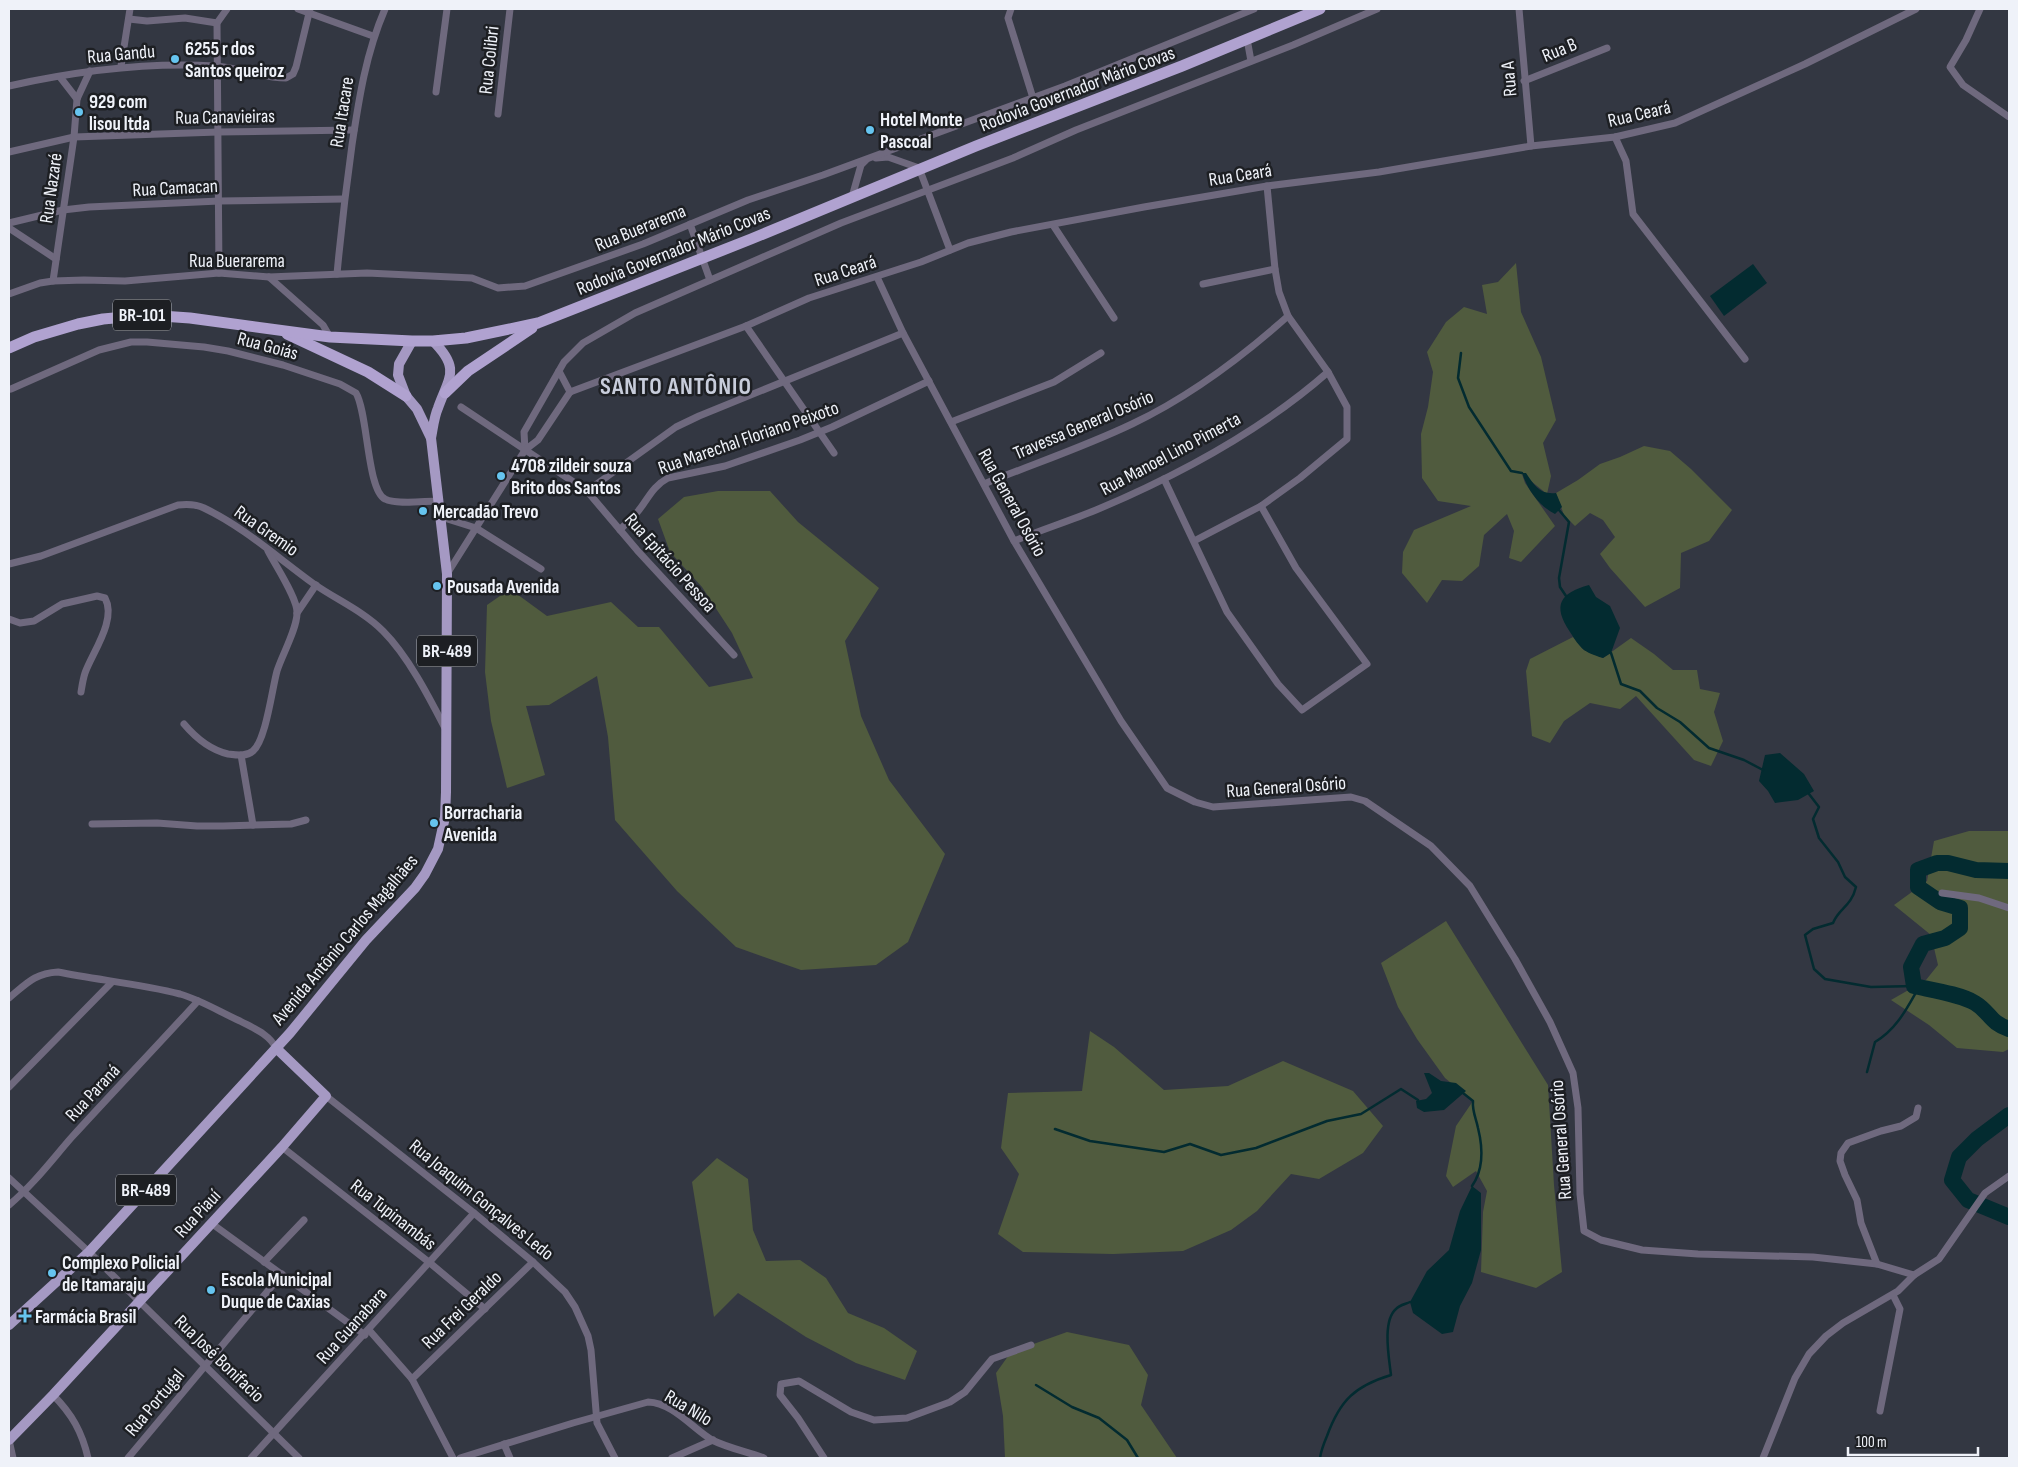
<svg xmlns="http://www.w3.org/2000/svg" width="2018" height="1467" viewBox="0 0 2018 1467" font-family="'Sofia Sans Condensed',sans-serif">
	<rect width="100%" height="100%" fill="#333742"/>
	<!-- green -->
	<g fill="#505b3e">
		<path d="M1516,263L1521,312L1541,357L1556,420L1543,443L1551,476L1547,494L1522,474L1525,483L1555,526L1521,562L1509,558L1514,531L1507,514L1484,535L1479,566L1462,581L1442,580L1427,603L1402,573L1403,552L1414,530L1471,506L1438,501L1422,478L1421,434L1428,407L1433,372L1427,352L1446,322L1464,307L1487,314L1482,285L1498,282Z"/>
		<path d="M1644,446L1670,451L1691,469L1732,510L1709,541L1681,553L1680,588L1645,607L1610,568L1600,554L1615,537L1603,520L1590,513L1575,526L1564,515L1556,493L1578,480L1600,464L1620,457Z"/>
		<path d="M718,491H770L798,522L879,588L845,641L861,716L889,780L945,854L908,942L876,965L801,970L736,947L677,891L615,820L608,737L597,676L549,705L526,706L545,775L507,788L491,721L485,672L487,605L510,589L547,616L611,602L638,627H659L709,687L753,678L732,633L702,587L670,552L658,519L684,497Z"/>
		<path d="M1573,637L1584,650L1603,658L1631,638L1654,654L1673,670H1697L1700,689L1720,693L1714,712L1723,741L1711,766L1694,760L1636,696L1620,709L1590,703L1564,721L1550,743L1532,736L1526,671L1530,659Z"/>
		<path d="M1969,831H2009V1049L2003,1052L1957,1048L1929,1025L1891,1000L1926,980L1938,965L1931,935L1894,905L1927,881L1934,841Z"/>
		<path d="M1446,921L1548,1085L1554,1185L1562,1272L1536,1288L1481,1272L1483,1212L1487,1191L1476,1171L1453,1187L1446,1176L1456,1126L1473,1101L1445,1078L1417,1039L1398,1007L1381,963Z"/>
		<path d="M1090,1031L1114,1047L1164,1090L1228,1086L1283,1061L1353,1091L1383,1126L1363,1153L1319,1179L1291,1174L1257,1211L1231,1230L1183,1251L1113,1254L1023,1252L998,1234L1019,1174L1001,1148L1008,1093L1082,1091Z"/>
		<path d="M717,1158L748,1179L753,1230L766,1261L800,1260L826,1278L848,1313L884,1328L917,1351L905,1380L856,1363L806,1337L738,1293L714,1317L692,1182Z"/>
		<path d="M1067,1332L1129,1345L1148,1375L1141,1405L1177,1458H1005L1003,1416L996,1373L1011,1352Z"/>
	</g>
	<!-- water -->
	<g fill="#032b30">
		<path d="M1753,264L1767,283L1724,316L1710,296Z"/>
		<path d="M1522,473H1526C1534,485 1540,495 1556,493L1562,507L1555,514C1538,505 1528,490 1522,473Z"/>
		<path d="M1589,585L1596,597L1610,606L1620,628L1611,653L1603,658C1583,652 1581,649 1570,632C1552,605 1560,593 1589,585Z"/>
		<path d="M1780,753L1804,774L1814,791L1798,800L1775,803L1768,791L1759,781L1765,755Z"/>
		<path d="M1424,1073H1429L1441,1081L1456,1083L1466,1091L1444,1110L1424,1112L1417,1108L1416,1101L1426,1099L1432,1093Z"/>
		<path d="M1472,1186L1481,1193V1250L1472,1283L1460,1306L1453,1332L1442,1334L1413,1313L1410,1302L1427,1271L1449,1250L1460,1211Z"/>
	</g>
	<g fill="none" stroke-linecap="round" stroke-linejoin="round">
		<!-- stream -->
		<g stroke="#032b30" stroke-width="2.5">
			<path d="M1461,353L1458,378L1469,407L1511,471L1522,473"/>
			<path d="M1559,510L1569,522L1559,578L1560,587L1566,596"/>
			<path d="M1611,653L1621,684L1640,691L1657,708L1680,722L1709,748L1744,760L1763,770"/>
			<path d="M1809,794L1819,807L1813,819L1819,838L1838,862L1845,877L1856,887C1851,907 1839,908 1833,923L1813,929L1805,935L1814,969L1825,979L1871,987L1914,986"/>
			<path d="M1867,1072L1875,1042C1897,1029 1907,1008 1919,987"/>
			<path d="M1463,1093L1473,1101C1472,1111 1476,1118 1478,1128C1483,1148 1484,1169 1472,1186"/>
			<path d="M1055,1129L1090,1141L1164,1152L1190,1144L1221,1155L1256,1148L1327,1121L1361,1114L1401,1089L1418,1100"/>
			<path d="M1036,1385L1072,1407L1099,1418L1127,1440L1138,1458"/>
			<path d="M1320,1458C1321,1451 1324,1443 1327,1436C1340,1400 1355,1386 1391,1375C1389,1358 1382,1321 1396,1309C1399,1305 1406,1304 1410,1302"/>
		</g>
		<!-- river -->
		<g stroke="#032b30" stroke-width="16">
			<path d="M2009,871L1976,870L1948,863H1937L1918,870V887L1940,902L1960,908V928L1945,938L1923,944L1911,967L1914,986C1932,990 1960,994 1975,1003C1990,1012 1990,1023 2009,1029"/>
			<path d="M2009,1115L1977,1139L1959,1157L1952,1180L1968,1200L2009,1217"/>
		</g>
		<!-- minor -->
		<g stroke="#6f697e" stroke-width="7">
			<path d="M298,9L373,36"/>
			<path d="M1011,9L1008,18L1033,98"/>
			<path d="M1519,9L1531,146"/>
			<path d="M1980,9L1966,40L1950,67L1963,85L2009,117"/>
			<path d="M129,19L147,21L185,18L217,23"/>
			<path d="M1247,39L1251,61"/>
			<path d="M121,66L130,9"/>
			<path d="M60,77L77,99"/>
			<path d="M1524,81L1607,48"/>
			<path d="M9,86C77,71 144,62 214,66C238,67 262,78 286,78L293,74L296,67L310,9"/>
			<path d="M436,92L447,9"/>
			<path d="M498,114L510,9"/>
			<path d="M1615,137L1626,161L1633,214L1745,359"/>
			<path d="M9,152L74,137L218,132L354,130"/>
			<path d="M876,158L888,157L919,168L950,250"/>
			<path d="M852,197L861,165L866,160"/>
			<path d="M9,223L63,210L89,207L219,201L344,199"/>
			<path d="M690,224L710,280"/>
			<path d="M1053,225L1114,318"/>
			<path d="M9,228L56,259"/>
			<path d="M219,273L217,23L227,9"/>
			<path d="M337,274C341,231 346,188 352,145C359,98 366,53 385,9"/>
			<path d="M269,277L323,325L330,337"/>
			<path d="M877,277L903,333L1014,541L1121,721L1167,788L1195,802L1213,807L1351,797L1365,801L1431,846L1470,886L1515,959L1550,1022L1573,1073L1578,1108L1580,1194L1584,1231L1601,1240L1642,1250L1698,1254L1813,1257L1877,1264L1914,1275"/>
			<path d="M53,281L74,137L77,99L90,71"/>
			<path d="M1203,284L1275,269"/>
			<path d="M9,294L40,283L53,281L84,280L125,281L219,273L269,277L367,273L472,278L498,288L525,286L643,244L748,200L823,175L1065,86L1254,9"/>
			<path d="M746,326L834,453"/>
			<path d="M559,371L570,392"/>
			<path d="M11,389L99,350L131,342H147L204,347L228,351L283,365L340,384L356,393C368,413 367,490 385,499C396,505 424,501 438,501"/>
			<path d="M570,392L746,326L809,298L921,262L968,243L1011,232L1144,207L1267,186L1379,172L1531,146L1615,137L1675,123L1805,64L1916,9"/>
			<path d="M461,407L587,491L637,550L734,655"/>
			<path d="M951,422L1054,382L1101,353"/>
			<path d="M525,450L524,432L564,362L583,343L635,313L841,223L1013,158L1076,130L1293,45L1377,9"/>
			<path d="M1164,479L1227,612L1278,684L1302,710L1367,664L1296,568L1261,506"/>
			<path d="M984,484C1033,464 1084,447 1132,424C1189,397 1241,358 1288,316"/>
			<path d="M587,491L676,427L699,416L903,333"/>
			<path d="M441,517L476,528L541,569"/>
			<path d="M620,530C626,523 634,517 639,510C649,497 653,486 668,478L725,466L800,440L832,427L929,381"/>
			<path d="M1014,541C1041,530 1069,521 1096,510C1179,475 1261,431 1328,372"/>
			<path d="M1194,541L1261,506L1300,478L1347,439V407L1328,372L1288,316L1279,292L1275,269L1267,186"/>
			<path d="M9,564L41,556L178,505C187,504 196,504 204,508C244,527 278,558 314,584C337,600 363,611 383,631C408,656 429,697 445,728"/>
			<path d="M447,574L525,450L538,440L570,392"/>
			<path d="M297,613L316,585"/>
			<path d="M9,619L20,623L34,621L62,604L97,596L105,598C117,620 92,653 85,673C83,679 82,686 81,692"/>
			<path d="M184,724C195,737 211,750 228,754C236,755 246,757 253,751C266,740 272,689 277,671C282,655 297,629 297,613C298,599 275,565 268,551"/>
			<path d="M241,755L253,825"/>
			<path d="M92,824L157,823L197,826H223L291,824L306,820"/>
			<path d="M1942,893L1979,898L2009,908"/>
			<path d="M9,998C26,984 35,973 58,972C98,980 141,984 180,994C201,1000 220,1012 240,1021C253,1028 269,1034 276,1048"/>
			<path d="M9,1087L112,982"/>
			<path d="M326,1096L474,1213L533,1262L565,1292L575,1307L588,1336L591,1350L597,1423L615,1458"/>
			<path d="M282,1147L430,1263L485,1309"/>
			<path d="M9,1178L89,1252L299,1458"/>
			<path d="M9,1205C33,1185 51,1161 71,1138C113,1092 156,1047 198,1001"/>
			<path d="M211,1223L365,1335"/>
			<path d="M264,1262L304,1220"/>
			<path d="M1877,1264L1861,1223L1857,1200L1845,1175L1840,1161L1841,1153L1848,1143L1881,1131L1901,1126L1916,1117L1918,1108"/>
			<path d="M369,1330L412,1379L453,1458"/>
			<path d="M412,1379L533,1262"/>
			<path d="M53,1395C72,1414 82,1432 88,1458"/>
			<path d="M1880,1411L1900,1309L1893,1295"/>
			<path d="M9,1440L13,1458"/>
			<path d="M504,1444L510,1458"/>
			<path d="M128,1458L282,1274"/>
			<path d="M251,1458L474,1213"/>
			<path d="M460,1458L573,1423L648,1402C673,1403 692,1428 712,1440C728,1448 748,1452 764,1458"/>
			<path d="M672,1458L713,1440"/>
			<path d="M824,1458L798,1418L780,1395L781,1384L799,1381L851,1412L874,1420L907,1418L950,1402L965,1392L992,1359L1031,1345"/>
			<path d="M1763,1458L1795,1378L1809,1354L1826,1336L1843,1323L1898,1291L1914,1275L1939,1259L1985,1193L2009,1176"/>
		</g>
		<!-- primary -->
		<g stroke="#a599c3" stroke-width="10">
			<path d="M431,438C433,428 434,417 438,408C449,377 461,369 433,341"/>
			<path d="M9,1325L89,1252L290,1033L366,940L415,888L425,874L438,849L445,817L446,792L447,574L431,438L417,409L406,396L398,375L399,364L412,341"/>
			<path d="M9,1440L53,1395L282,1147L326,1096L276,1048"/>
		</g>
		<!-- trunk -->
		<g stroke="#b0a2d0" stroke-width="11">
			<path d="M287,334L368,372L406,396"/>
			<path d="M9,348L34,337L78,324L103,319L147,315L190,318L330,337L412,341H433L466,338L538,323L751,239L976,146L1182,66L1320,9"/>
			<path d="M445,393L468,371L532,328"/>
		</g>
	</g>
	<!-- markers -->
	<g fill="#66c4ef" stroke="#1d1f23" stroke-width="2">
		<circle cx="175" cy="59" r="5"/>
		<circle cx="79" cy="112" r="5"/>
		<circle cx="870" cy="130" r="5"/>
		<circle cx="501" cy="476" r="5"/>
		<circle cx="423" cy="511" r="5"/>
		<circle cx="437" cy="586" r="5"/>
		<circle cx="434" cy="823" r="5"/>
		<circle cx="52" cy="1273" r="5"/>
		<circle cx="211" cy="1290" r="5"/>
		<path d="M22.5 1308.5h5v5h5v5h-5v5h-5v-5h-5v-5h5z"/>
	</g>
	<g text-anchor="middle" stroke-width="5" stroke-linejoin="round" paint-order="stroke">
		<!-- shield labels -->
		<g fill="#1d1f23" stroke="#b0b3b9" stroke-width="1">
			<rect x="113" y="299.5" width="58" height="31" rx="4"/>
			<rect x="417" y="635.5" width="60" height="31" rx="4"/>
			<rect x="116" y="1174.5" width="60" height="31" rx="4"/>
		</g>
		<g font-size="18" font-weight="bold" fill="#eff2f9">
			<text x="142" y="321">BR-101</text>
			<text x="447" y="657">BR-489</text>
			<text x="146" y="1196">BR-489</text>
		</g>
		<!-- poi labels -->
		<g font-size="19" font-weight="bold" fill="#eff2f9" stroke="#1d1f23" text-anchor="start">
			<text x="185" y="55">6255 r dos<tspan x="185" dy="22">Santos queiroz</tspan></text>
			<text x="89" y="108">929 com<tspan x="89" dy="22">lisou ltda</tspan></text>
			<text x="880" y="126">Hotel Monte<tspan x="880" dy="22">Pascoal</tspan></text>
			<text x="511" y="472">4708 zildeir souza<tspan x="511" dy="22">Brito dos Santos</tspan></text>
			<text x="433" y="518">Mercadão Trevo</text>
			<text x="447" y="593">Pousada Avenida</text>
			<text x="444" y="819">Borracharia<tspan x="444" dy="22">Avenida</tspan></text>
			<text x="62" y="1269">Complexo Policial<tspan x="62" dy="22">de Itamaraju</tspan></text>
			<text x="221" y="1286">Escola Municipal<tspan x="221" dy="22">Duque de Caxias</tspan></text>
			<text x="35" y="1323">Farmácia Brasil</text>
		</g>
		<!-- street labels -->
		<g font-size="19" fill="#eff2f9" stroke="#1d1f23">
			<text transform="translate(1559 49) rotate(-22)" y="7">Rua B</text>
			<text transform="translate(121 53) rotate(-5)" y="7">Rua Gandu</text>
			<text transform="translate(488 60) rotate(-84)" y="7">Rua Colibri</text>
			<text transform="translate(1508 79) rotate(-95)" y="7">Rua A</text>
			<text transform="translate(1077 88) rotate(-21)" y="7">Rodovia Governador Mário Covas</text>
			<text transform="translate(341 112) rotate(-81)" y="7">Rua Itacare</text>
			<text transform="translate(1639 113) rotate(-13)" y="7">Rua Ceará</text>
			<text transform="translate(225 116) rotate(-1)" y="7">Rua Canavieiras</text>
			<text transform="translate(1240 174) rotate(-9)" y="7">Rua Ceará</text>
			<text transform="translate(175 187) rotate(-3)" y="7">Rua Camacan</text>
			<text transform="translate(50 188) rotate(-82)" y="7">Rua Nazaré</text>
			<text transform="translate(640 227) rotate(-22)" y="7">Rua Buerarema</text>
			<text transform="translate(673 250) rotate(-22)" y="7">Rodovia Governador Mário Covas</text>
			<text x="237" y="267">Rua Buerarema</text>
			<text transform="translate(845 270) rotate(-18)" y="7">Rua Ceará</text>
			<text transform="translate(268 345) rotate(15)" y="7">Rua Goiás</text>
			<text transform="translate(1083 424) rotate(-23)" y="7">Travessa General Osório</text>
			<text transform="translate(748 437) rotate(-19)" y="7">Rua Marechal Floriano Peixoto</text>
			<text transform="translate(1170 453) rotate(-28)" y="7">Rua Manoel Lino Pimerta</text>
			<text transform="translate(1013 502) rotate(61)" y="7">Rua General Osório</text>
			<text transform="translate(267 530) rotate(35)" y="7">Rua Gremio</text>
			<text transform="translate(671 562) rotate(48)" y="7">Rua Epitácio Pessoa</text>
			<text transform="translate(1286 786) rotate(-4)" y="7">Rua General Osório</text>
			<text transform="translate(344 939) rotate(-50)" y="7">Avenida Antônio Carlos Magalhães</text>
			<text transform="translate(92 1092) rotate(-47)" y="7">Rua Paraná</text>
			<text transform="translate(1560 1140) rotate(-94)" y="7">Rua General Osório</text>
			<text transform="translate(482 1199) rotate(39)" y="7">Rua Joaquim Gonçalves Ledo</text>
			<text transform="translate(197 1213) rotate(-47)" y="7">Rua Piauí</text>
			<text transform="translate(394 1214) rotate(38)" y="7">Rua Tupinambás</text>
			<text transform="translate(461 1309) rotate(-44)" y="7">Rua Frei Geraldo</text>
			<text transform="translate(351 1325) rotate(-48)" y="7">Rua Guanabara</text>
			<text transform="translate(220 1358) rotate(44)" y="7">Rua José Bonifacio</text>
			<text transform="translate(154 1402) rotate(-50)" y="7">Rua Portugal</text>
			<text transform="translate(689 1407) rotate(31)" y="7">Rua Nilo</text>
		</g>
		<!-- district labels -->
		<g font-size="24" font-weight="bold" letter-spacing="1" fill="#c8cddb" stroke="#1d1f23">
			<text x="676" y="394">SANTO ANTÔNIO</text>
		</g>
	</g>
	<!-- border -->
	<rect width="2018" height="1467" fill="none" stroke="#eff2f9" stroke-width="20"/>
	<!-- scale -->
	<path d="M1848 1447v8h130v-8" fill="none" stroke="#eff2f9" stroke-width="2.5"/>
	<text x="1856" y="1447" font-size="15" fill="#eff2f9" stroke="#1d1f23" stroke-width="4" paint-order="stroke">100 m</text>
</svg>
